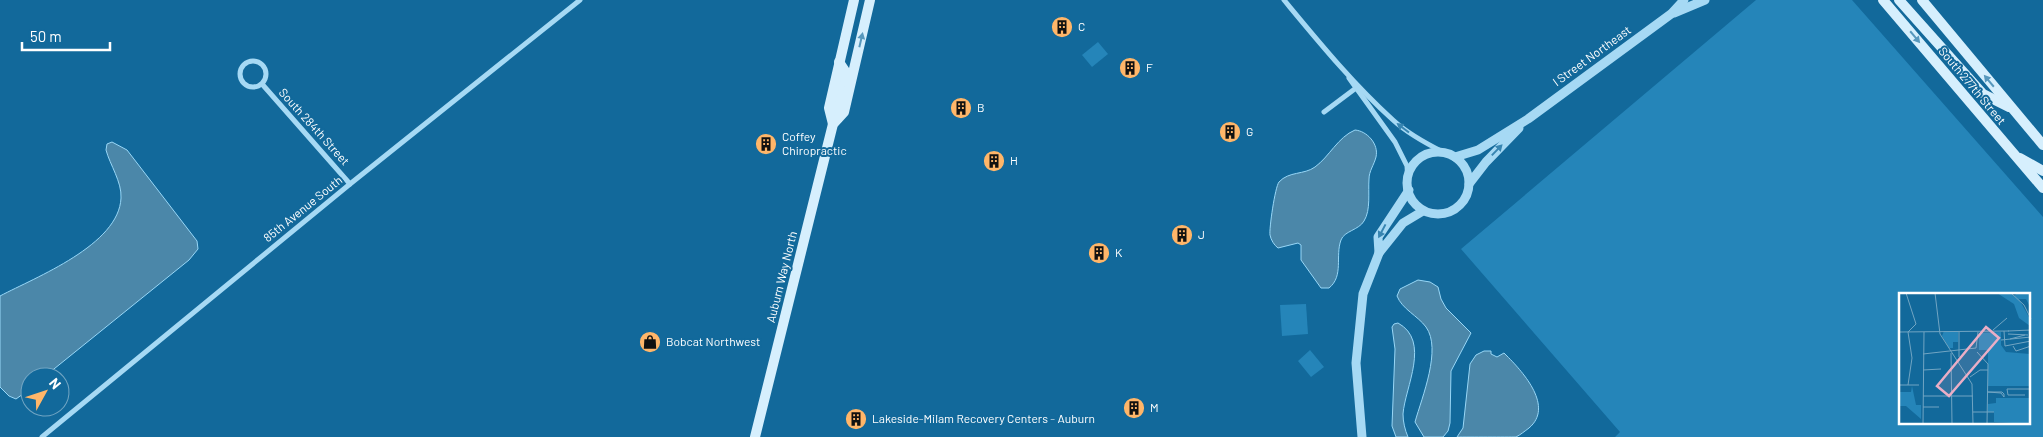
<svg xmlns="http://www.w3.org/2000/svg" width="2043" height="437" viewBox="0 0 2043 437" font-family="Barlow,sans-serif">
	<rect width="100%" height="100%" fill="#12699b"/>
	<!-- green -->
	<g fill="#2585b9" fill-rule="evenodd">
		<path d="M1756,0H1852L2043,217V437H1615L1620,432L1461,249ZM1900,294H2029V423H1900Z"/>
		<path d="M1098,42L1108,54L1092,67L1082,55Z"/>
		<path d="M1306,304L1308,334L1282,336L1280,305Z"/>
		<path d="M1310,350L1324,367L1311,377L1298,361Z"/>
	</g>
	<!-- water -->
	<g fill="#4b87a9" stroke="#98d7f7">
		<path d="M1355,130C1367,131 1379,144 1376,157C1374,165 1369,171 1369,179C1368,192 1371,210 1364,221C1359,230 1344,231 1341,240C1335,256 1344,276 1329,288H1321L1301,260V245L1298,243L1278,248C1274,245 1271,240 1270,235C1269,229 1275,187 1279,182C1289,171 1304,175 1315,167C1329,157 1338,137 1355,130Z"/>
		<path d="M112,142L127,150L197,241L198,249L189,260L44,377H30V389L16,399L9,396L0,387V296C36,277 119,245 121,198C122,182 110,165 106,150L107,144Z"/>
		<path d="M1418,280L1430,282L1438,287L1441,299L1446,308L1471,333L1451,371L1450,423L1448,431L1443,437H1424L1415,422C1422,397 1442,349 1426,327C1418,316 1402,309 1397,296L1400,289Z"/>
		<path d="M1398,323C1431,341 1405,387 1403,414C1403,422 1405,430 1408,437H1396L1392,426L1395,349L1392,327L1394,324Z"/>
		<path d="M1484,351H1491V354L1497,357L1504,353L1507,356C1524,373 1554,407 1529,428C1525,431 1520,435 1516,437C1507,437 1469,437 1457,437L1463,428L1470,364L1476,355Z"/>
	</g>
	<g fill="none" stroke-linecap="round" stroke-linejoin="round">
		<!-- minor -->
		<g stroke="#a6d9f4" stroke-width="5">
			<path d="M1284,0C1318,41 1353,84 1393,120C1408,134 1427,144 1445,153"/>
			<circle cx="253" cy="74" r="13"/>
			<path d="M1349,78L1395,142L1407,166L1408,181"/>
			<path d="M262,84L350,184"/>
			<path d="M1324,112L1356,88"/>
			<path d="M42,437L350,184L580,0"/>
		</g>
		<!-- tertiary -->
		<g stroke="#a6d9f4" stroke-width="9">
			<path d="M1674,13L1705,0"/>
			<circle cx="1438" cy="183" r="31"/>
			<path d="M1455,157L1478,150L1528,119L1671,14L1684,0"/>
			<path d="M1469,184L1486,162L1519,128"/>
			<path d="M1409,190L1378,237L1379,253L1403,223L1423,211"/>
			<path d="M1362,437L1356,363L1363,294L1379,253"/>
		</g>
		<!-- secondary -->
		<g stroke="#d6effd" stroke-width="10">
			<path d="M1883,0L2043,188"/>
			<path d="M1899,0L1983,94L2009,107"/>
			<path d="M1922,0L2043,145"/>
			<path d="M837,119L836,113L845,71L839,62"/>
			<path d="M833,124L829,108L854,0"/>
			<path d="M2020,158L2043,171"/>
			<path d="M755,437L828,144L833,124L844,112L870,0"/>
		</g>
	</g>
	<!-- one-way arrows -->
	<defs><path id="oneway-solid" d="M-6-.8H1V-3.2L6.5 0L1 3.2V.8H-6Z" transform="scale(1.25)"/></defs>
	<g fill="#5798bd">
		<use href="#oneway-solid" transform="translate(1915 37) rotate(50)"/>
		<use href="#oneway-solid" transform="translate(861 40) rotate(-77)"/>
		<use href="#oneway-solid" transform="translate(1989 81) rotate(-130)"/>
	</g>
	<g fill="#3785b1">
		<use href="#oneway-solid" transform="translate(1403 128) rotate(-143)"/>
		<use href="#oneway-solid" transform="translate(1497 150) rotate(-46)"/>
		<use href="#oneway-solid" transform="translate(1382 231) rotate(118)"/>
	</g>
	<!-- icons -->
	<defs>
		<g id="building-disc" transform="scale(1.125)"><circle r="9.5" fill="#ffb669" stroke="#12699b"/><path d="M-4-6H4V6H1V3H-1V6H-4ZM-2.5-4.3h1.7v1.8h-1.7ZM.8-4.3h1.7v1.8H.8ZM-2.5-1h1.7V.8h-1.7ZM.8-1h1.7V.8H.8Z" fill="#111"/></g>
		<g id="shop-disc" transform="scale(1.125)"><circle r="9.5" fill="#ffb669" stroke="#12699b"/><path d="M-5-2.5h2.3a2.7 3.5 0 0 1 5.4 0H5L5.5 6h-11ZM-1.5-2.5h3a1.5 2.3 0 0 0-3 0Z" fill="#111"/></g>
	</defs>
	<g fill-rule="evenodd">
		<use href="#building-disc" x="1062" y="27"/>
		<use href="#building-disc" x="1130" y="68"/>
		<use href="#building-disc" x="961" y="108"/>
		<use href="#building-disc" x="1230" y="132"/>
		<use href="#building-disc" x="766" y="144"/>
		<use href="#building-disc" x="994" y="161"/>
		<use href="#building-disc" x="1182" y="235"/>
		<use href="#building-disc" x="1099" y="253"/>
		<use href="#shop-disc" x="650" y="342"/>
		<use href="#building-disc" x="1134" y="408"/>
		<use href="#building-disc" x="856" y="419"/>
	</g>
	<g text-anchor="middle" stroke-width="4" stroke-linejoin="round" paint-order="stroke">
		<!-- poi labels -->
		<g font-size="12" fill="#fff" stroke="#12699b" text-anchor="start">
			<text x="1078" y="31">C</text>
			<text x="1146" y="72">F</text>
			<text x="977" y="112">B</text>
			<text x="1246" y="136">G</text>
			<text x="782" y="141">Coffey<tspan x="782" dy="14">Chiropractic</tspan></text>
			<text x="1010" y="165">H</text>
			<text x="1198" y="239">J</text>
			<text x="1115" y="257">K</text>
			<text x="666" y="346">Bobcat Northwest</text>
			<text x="1150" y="412">M</text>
			<text x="872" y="423">Lakeside-Milam Recovery Centers - Auburn</text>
		</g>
		<!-- street labels -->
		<g font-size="12" fill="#fff" stroke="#12699b">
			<text transform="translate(1592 56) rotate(-36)" y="4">I Street Northeast</text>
			<text transform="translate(1972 86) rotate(50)" y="4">South 277th Street</text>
			<text transform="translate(314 127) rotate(48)" y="4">South 284th Street</text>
			<text transform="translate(303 209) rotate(-39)" y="4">85th Avenue South</text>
			<text transform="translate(782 277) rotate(-76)" y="4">Auburn Way North</text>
		</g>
	</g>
	<!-- overview -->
	<g transform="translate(1899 293)">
		<rect width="131" height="131" fill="#12699b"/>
		<path d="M98,0H112L115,3L118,0H131V14L127,6H120L131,26V33L120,25L115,11ZM45,38H59V49H54V55H50L43,43ZM102,39V52L107,59L131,61V93H89V57H80V40ZM0,92L1,99H12L13,93L17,112H22V126L7,113H0ZM97,105H131V131L95,129V119H89V111L97,110Z" fill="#2585b9"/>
		<path fill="none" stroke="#71a5c3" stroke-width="1" d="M7,0L17,31L9,39M36,0L41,41L73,91L74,131M112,0L125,12L132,26M94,37L108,25M105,38L106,53L132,48M109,38L132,37M0,39L110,38M60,39V64M109,41L129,42M111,46L126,42M102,47L132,44M114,53L117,58L132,53M77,55L79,39M78,59L89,71L88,131M52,60L53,131M24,61L77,55M24,77L42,76M71,84L81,77H89M0,92H20M9,92L13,65L9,39M88,99H103L105,101V104L102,100L89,99M126,102H109L108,96H132M24,103H74M24,114H40M74,119H95M24,131L25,39"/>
		<path fill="#eaaec6" fill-opacity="0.15" stroke="#eaaec6" stroke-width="2.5" d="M87,34L100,45L50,103L38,93Z"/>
		<rect width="131" height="131" fill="none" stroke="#fff" stroke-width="2.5"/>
	</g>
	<!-- north arrow -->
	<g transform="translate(45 392) rotate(50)"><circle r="24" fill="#12699b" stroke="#71a5c3"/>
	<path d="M0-4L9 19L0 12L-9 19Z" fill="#ffb669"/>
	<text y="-8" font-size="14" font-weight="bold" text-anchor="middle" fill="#ffffff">N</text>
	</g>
	<!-- scale -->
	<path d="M22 42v8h88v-8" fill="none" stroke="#ffffff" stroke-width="2.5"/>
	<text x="30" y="42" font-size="15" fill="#ffffff" stroke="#12699b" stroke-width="4" paint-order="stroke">50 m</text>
</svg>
